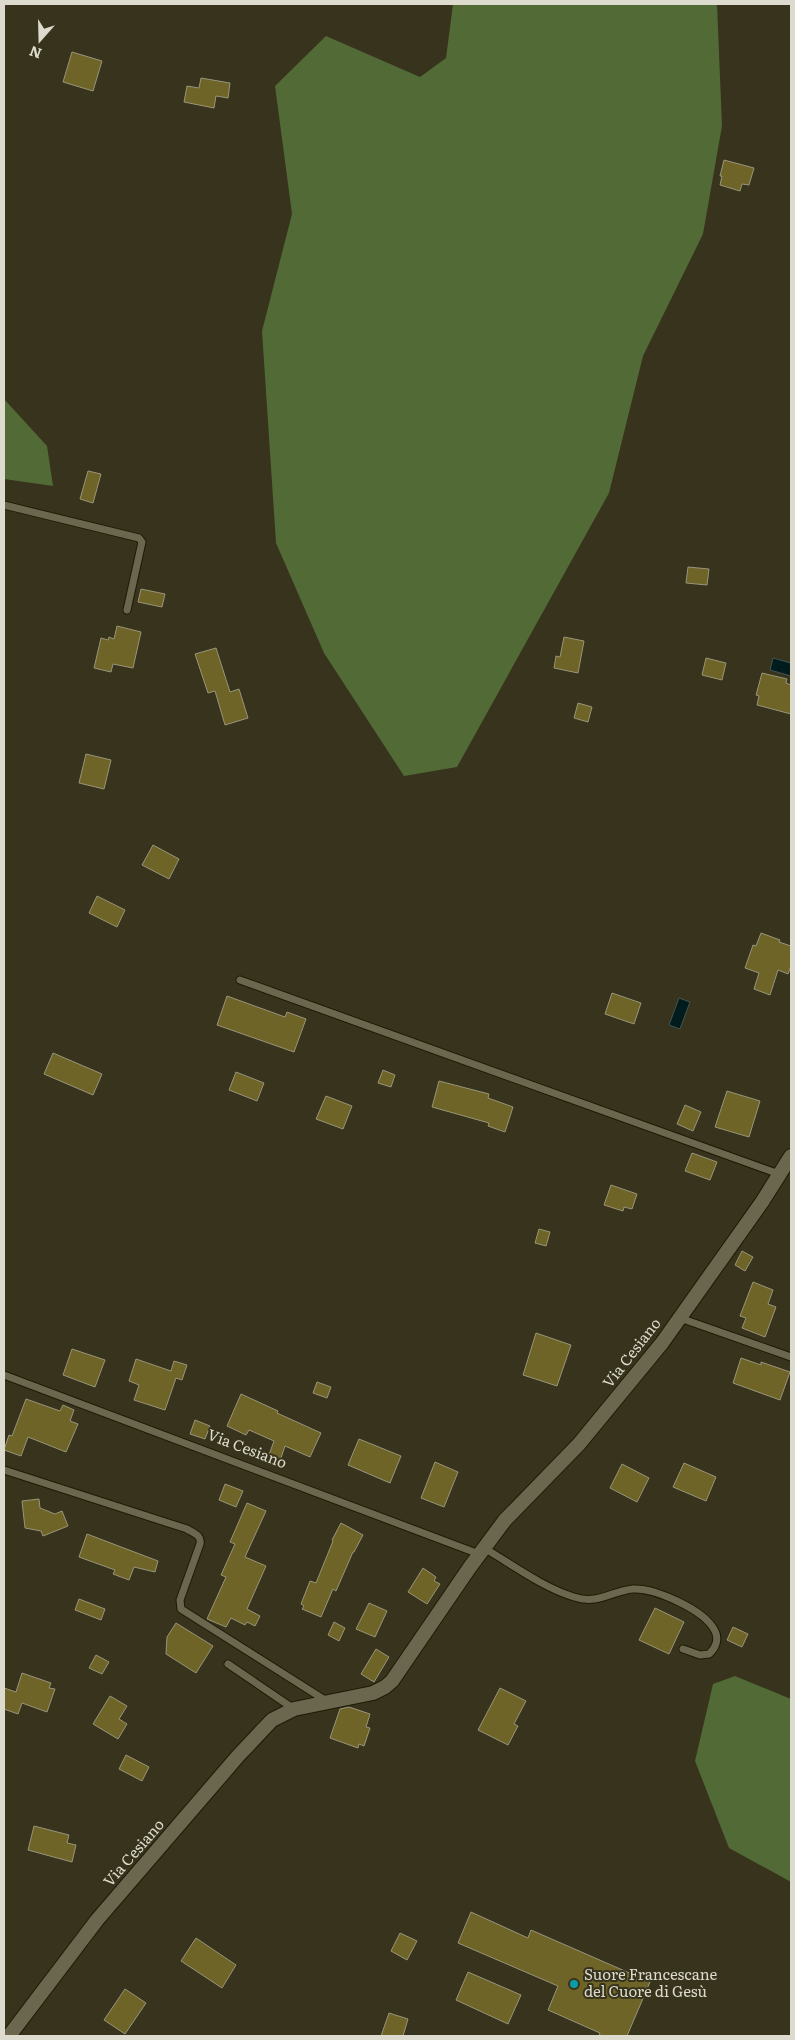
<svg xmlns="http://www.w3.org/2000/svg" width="795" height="2040" viewBox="0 0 795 2040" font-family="Literata,serif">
	<rect width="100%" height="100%" fill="#37331c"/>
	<!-- forest -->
	<g fill="#526a36">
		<path d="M453,4H717L722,126L703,234L643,356L609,493L457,767L404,776L324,653L276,543L262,331L292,214L275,86L326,36L420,77L446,58Z"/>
		<path d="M4,399L47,446L53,486L4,479Z"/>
		<path d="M735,1676L791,1699V1882L729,1848L695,1761L713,1684Z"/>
	</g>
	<!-- water -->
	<g fill="#021c1d" stroke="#445552">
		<path d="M773,658L791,663V676L770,670Z"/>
		<path d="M679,998L690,1002L680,1029L669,1025Z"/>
	</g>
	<!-- building -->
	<g fill="#6e6427" stroke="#99957b">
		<path d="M72,52L102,61L93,91L63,82Z"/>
		<path d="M201,78L230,83L228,98L216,96L214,108L184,102L187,86L199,88Z"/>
		<path d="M724,160L754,168L749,185L742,184L740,191L720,185L722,176H720Z"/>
		<path d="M88,471L101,474L93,503L80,499Z"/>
		<path d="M688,567L709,569L707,585L686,583Z"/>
		<path d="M141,589L165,594L162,607L138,602Z"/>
		<path d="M117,626L141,632L133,668L113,664L111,672L94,668L101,638L108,640L109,637L114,639Z"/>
		<path d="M564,637L584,641L578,673L554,668L556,656L560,657Z"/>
		<path d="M216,648L230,692L239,689L248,718L225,725L215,691L208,693L195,654Z"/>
		<path d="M706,658L726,663L722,680L702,675Z"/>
		<path d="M762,673L787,679L786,683L791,685V714L757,705L759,696L756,695Z"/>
		<path d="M578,703L592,707L588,722L574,718Z"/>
		<path d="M86,754L111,760L104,789L79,783Z"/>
		<path d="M153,845L179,859L169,879L142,865Z"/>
		<path d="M97,896L125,910L117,927L89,913Z"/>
		<path d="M761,933L780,940L779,942L791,946V966L788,974L778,970L770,995L754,989L759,973L745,968L753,945L756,946Z"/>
		<path d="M612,993L641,1003L634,1024L605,1014Z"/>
		<path d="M227,996L285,1017L287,1012L306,1019L294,1052L217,1025Z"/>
		<path d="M53,1053L102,1074L93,1095L44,1074Z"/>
		<path d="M383,1070L395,1075L391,1087L378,1083Z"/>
		<path d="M236,1072L264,1083L257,1101L229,1090Z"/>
		<path d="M439,1081L489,1094L488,1098L513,1107L505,1132L488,1126L489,1123L432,1107Z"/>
		<path d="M727,1091L760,1101L749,1137L715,1127Z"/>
		<path d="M326,1096L352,1106L343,1129L316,1119Z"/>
		<path d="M685,1105L701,1112L693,1131L677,1124Z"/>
		<path d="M692,1153L717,1162L710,1180L685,1171Z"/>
		<path d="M611,1185L637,1194L632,1209L624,1207L623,1211L604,1205Z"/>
		<path d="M539,1229L550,1232L546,1246L535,1243Z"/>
		<path d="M742,1251L753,1257L745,1271L735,1265Z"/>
		<path d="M753,1282L773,1290L768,1304L776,1307L765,1337L742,1328L746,1318L740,1316Z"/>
		<path d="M536,1333L571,1345L557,1386L523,1375Z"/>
		<path d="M72,1349L105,1360L95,1387L63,1375Z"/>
		<path d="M741,1358L761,1365V1362L790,1372L780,1400L733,1383Z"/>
		<path d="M136,1359L171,1371L174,1361L187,1365L182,1380L176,1378L165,1410L134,1400L139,1385L129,1381Z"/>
		<path d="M317,1382L331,1387L327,1398L313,1393Z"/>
		<path d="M241,1394L278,1411L277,1413L321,1433L310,1457L285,1446L278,1467L266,1463L274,1441L249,1430L246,1435L227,1426Z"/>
		<path d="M26,1399L60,1411L63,1405L74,1410L70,1421L78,1424L66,1452L28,1437L21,1456L4,1450L9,1435L12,1436Z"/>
		<path d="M195,1420L210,1426L205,1439L190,1434Z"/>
		<path d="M359,1439L401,1456L390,1483L348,1465Z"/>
		<path d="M435,1462L458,1472L444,1507L421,1498Z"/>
		<path d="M684,1463L716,1477L706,1501L673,1487Z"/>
		<path d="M622,1464L649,1478L637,1502L610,1488Z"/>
		<path d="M225,1484L243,1491L236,1507L219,1500Z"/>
		<path d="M39,1499L40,1508L55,1514L62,1511L68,1526L43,1536L41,1531L25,1528L22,1501Z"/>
		<path d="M247,1503L266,1511L245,1557L266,1566L247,1609L260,1616L255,1626L247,1622L245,1625L231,1618L226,1627L207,1619L226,1577L221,1575L235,1544L230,1542Z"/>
		<path d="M341,1523L363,1535L354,1552H353L336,1591L333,1589L321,1617L302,1609L304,1606L301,1604L310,1581L316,1583L333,1541L332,1540Z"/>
		<path d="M87,1534L158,1561L155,1572L134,1567L129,1580L113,1574L115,1570L79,1557Z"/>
		<path d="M423,1568L436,1577L434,1581L440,1584L427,1604L408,1592Z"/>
		<path d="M79,1599L105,1609L101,1620L75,1610Z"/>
		<path d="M369,1603L387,1611L375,1637L356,1629Z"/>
		<path d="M655,1608L684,1622L669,1654L639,1640Z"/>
		<path d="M334,1622L345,1628L339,1641L328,1635Z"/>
		<path d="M176,1623L213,1646L196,1673L166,1654L167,1637Z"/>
		<path d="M733,1627L748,1634L742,1647L727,1640Z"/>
		<path d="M376,1649L389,1657L374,1682L361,1674Z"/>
		<path d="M96,1655L109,1662L102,1674L89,1668Z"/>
		<path d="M22,1673L51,1683L49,1688L55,1689L47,1712L22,1703L18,1714L4,1709V1688L16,1692Z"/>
		<path d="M500,1688L526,1701L514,1724L518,1726L508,1745L478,1730Z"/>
		<path d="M110,1696L127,1706L119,1719L127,1724L118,1739L93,1724Z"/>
		<path d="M349,1707L370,1714L366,1727L370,1728L364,1746L359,1744L358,1748L330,1738L340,1709Z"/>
		<path d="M126,1755L149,1767L142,1781L119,1769Z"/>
		<path d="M34,1826L69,1835L67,1843L76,1845L72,1862L28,1850Z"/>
		<path d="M471,1912L528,1938L531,1930L650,1982L627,2036H599L600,2033L548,2010L558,1986L458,1943Z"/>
		<path d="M400,1933L417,1941L407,1960L391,1951Z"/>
		<path d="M196,1938L236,1965L222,1988L181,1961Z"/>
		<path d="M468,1972L521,1995L508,2024L456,2000Z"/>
		<path d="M125,1989L146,2003L125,2034L104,2020Z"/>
		<path d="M389,2013L408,2019L403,2036H381Z"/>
	</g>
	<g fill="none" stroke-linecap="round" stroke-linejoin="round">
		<!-- service casing -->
		<g stroke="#1e1a05" stroke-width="9">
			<g id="service">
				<path d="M4,505L139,538L142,542L127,610"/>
				<path d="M240,980L779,1174"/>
				<path d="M680,1318L791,1357"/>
				<path d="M4,1375L479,1554"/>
				<path d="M4,1470L187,1529C193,1533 202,1535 200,1544L180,1600L181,1609L328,1702"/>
				<path d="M484,1548C513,1565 542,1587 574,1597C598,1605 611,1591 633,1589C655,1588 705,1610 715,1631C719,1639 716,1648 709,1654L700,1655L683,1649"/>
				<path d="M228,1664L294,1709"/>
			</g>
		</g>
		<!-- minor casing -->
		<g stroke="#1e1a05" stroke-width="16">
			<path id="minor" d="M9,2036L97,1920L238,1756L272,1720L294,1709L373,1693L385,1687L392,1681L470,1567L505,1520L579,1444L662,1343L762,1202L791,1156"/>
		</g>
		<!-- service -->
		<use href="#service" stroke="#6b674f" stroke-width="7"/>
		<!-- minor -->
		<use href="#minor" stroke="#6b674f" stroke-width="14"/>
	</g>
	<!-- markers -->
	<circle fill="#0f9aa8" stroke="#37331c" stroke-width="2" cx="574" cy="1984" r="5"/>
	<g text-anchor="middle" stroke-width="4" stroke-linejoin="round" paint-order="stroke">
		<!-- street labels -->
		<g font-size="15" fill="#dddbcd" stroke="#37331c">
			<text transform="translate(632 1353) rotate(-52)" y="5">Via Cesiano</text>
			<text transform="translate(247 1449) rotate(21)" y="5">Via Cesiano</text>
			<text transform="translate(134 1853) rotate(-49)" y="5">Via Cesiano</text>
		</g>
		<!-- poi labels -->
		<g font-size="15" fill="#dddbcd" stroke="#37331c" text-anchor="start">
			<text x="584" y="1980">Suore Francescane<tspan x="584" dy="17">del Cuore di Gesù</tspan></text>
		</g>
	</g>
	<!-- border -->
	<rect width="795" height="2040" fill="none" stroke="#dddbcd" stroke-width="10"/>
	<!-- north arrow -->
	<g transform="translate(40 40) rotate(200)" stroke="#37331c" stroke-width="4" paint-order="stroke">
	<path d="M0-4L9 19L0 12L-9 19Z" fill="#dddbcd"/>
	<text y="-8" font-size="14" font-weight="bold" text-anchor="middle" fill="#dddbcd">N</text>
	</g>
</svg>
